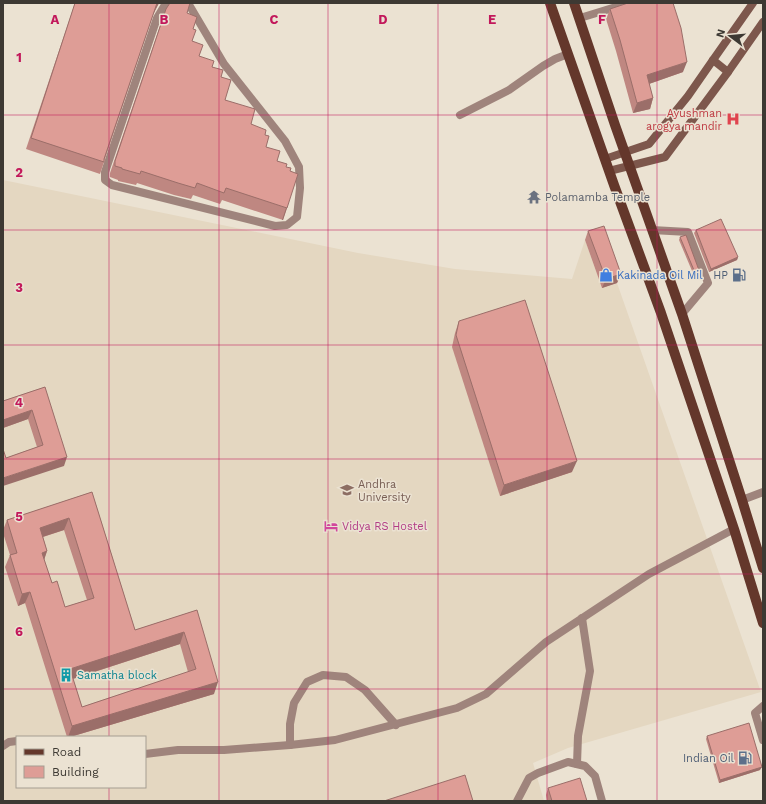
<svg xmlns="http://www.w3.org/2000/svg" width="766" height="804" viewBox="0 0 766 804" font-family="'Work Sans',sans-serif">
	<rect width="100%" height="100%" fill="#ebe2d2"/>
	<!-- built -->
	<path fill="#e4d7c1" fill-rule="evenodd" d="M3,180L358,253L455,269L572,279L585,240L602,288L617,283L761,692L568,748L533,763L544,801H3ZM17,737H145V787H17Z"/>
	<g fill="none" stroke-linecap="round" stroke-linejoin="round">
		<!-- lane -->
		<g stroke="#9f847c" stroke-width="8">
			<path d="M166,3L157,18L105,172V180L112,185L275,226L287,225L297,217L300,188L299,167L285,141L224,64L188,3"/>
			<path d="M580,18L629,3"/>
			<path d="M460,115L509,90L543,66L555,59L568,54"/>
			<path d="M652,230L688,232L708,283L682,314"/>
			<path d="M763,706L755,713L763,740"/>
			<path d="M290,745V724L294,703L307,682L323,675L346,677L365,690L396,725"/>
			<path d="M3,746L9,742L17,741"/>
			<path d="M145,754L178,750H224L290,745L335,740L457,708L486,694L546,642L649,574L734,529"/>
			<path d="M577,764L578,736L590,671L582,618"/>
			<path d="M517,801L529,778L538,773L568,762L585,766L595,776L602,801"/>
		</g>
		<!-- street -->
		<path stroke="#9f847c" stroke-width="8" d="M742,500L763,492"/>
		<!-- secondary -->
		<g stroke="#7d574c" stroke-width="8">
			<path d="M713,60L728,72"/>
			<path d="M605,159L649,144L688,96L713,60L753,3"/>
			<path d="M609,171L665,157L728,72L763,22"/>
		</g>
		<!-- primary -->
		<g stroke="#64372b" stroke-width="10">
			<path d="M550,3L614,185L661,313L734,529L763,623"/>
			<path d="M574,3L615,125L682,314L742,500L763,568"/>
		</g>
	</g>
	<!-- wall -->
	<g fill="#bf8781" fill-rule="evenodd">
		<path d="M75,3H159L153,15L100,174L26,149Z"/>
		<path d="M610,9L683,72L649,84L653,98L650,109L633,113L616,51L606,19Z"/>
		<path d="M187,13L193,29L192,41L199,56L212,67L221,77L225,100L251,124L265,135L266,147L277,161L286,167L290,171L287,208L283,220L222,200L220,204L193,195L191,199L174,195L137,183L136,185L118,181V180L110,177V173L162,20Z"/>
		<path d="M696,230L738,257L737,260L709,272L694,233Z"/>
		<path d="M588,231L621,274L617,283L602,288L585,240Z"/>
		<path d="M680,237L699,276L695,278L679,240Z"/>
		<path d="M459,321L572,472L500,496L452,347L455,333Z"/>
		<path d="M45,387L64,466L6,458L37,447L28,419L3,428V401Z"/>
		<path d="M92,492L135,630L197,610L214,694L70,737H67L25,603L18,606L5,567L10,555L3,533V530L7,520ZM64,530L87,600L65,607L52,583L44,560L47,551L43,537ZM180,644L188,672L82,707L73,679Z"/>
		<path d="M707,736L760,770L719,783L706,739Z"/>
		<path d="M548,788L587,801H547L546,795Z"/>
	</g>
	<!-- shaded-wall -->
	<g fill="#9b6e69">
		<path d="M157,3H159L152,16Z"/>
		<path d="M687,62L683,72L643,86L647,75Z"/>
		<path d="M653,98L650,109L633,113L637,103Z"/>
		<path d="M286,208H287L283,220H282Z"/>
		<path d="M738,257L737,260L709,272L711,269Z"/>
		<path d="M700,273L699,276L695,278L696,275Z"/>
		<path d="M621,274L617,283L602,288L606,279Z"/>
		<path d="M32,410L28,419L3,428V420Z"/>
		<path d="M67,457L64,466L3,486V478Z"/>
		<path d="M577,461L572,472L500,496L504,485Z"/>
		<path d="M69,518L64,530L36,539L40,528Z"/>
		<path d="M47,551L43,563L42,553Z"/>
		<path d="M30,592L25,603L18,606L22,594Z"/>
		<path d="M184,632L180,644L66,681L70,669Z"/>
		<path d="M218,682L214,694L70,737H68L72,726Z"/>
		<path d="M762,767L760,770L719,783L720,780Z"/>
	</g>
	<!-- building -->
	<g fill="#de9d96" stroke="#9b6e69" fill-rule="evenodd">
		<path d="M75,3H157L104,159V162L31,138Z"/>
		<path d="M170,3H190L187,13L197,17L193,29L196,30L192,41L203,45L199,56L214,61L212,67L223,70L221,77L231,80L225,100L255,109L251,124L266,130L265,135L269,136L266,147L280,151L277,161L287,164L286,167L291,168L290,171L298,174L287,208L226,188L224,193L197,183L195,188L178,183L141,171L140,174L122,169V168L115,166V161L166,9Z"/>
		<path d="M628,3H673L681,28L687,62L647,75L653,98L637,103L620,40L610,9Z"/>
		<path d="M721,219L738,257L711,269L696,230Z"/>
		<path d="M604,226L621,274L606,279L588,231Z"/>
		<path d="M686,235L700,273L696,275L680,237Z"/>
		<path d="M525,300L577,461L504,485L456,335L459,321Z"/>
		<path d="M45,387L67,457L3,478V449L6,458L43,445L32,410L3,420V401Z"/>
		<path d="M92,492L135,630L197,610L218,682L72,726L30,592L22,594L10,555L17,553L7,520ZM69,518L94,598L65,607L57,581L52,583L42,553L47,551L40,528ZM184,632L196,669L82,707L70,669Z"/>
		<path d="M749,723L762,767L720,780L707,736Z"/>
		<path d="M465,775L473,801H384Z"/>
		<path d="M580,778L587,801H552L548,788Z"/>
	</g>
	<!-- grid -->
	<path fill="none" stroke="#c2185b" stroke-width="1" stroke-opacity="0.55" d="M109,3V737M219,3V801M328,3V801M438,3V801M547,3V801M657,3V801M3,115H763M3,230H763M3,345H763M3,459H763M3,574H763M3,689H763M109,787V801"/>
	<!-- icons -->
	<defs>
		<g id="hospital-bare" transform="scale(1.08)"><path d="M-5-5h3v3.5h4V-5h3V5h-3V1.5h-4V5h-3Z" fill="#e0444e" stroke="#ebe2d2" stroke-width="2.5" paint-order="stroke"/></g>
		<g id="temple-bare" transform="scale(1.08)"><path d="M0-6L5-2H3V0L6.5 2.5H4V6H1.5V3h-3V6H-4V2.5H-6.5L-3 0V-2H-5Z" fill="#6b7280" stroke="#ebe2d2" stroke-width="2.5" paint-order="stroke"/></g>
		<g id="shop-bare" transform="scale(1.08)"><path d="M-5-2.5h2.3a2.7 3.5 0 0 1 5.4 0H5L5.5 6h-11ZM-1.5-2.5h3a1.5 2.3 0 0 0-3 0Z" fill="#3f7fe0" stroke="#ebe2d2" stroke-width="2.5" paint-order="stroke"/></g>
		<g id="fuel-bare" transform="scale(1.08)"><path d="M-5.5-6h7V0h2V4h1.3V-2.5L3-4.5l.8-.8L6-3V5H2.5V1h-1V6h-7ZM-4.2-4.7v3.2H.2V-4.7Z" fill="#5c6f8a" stroke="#ebe2d2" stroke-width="2.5" paint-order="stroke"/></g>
		<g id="university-bare" transform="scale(1.08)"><path d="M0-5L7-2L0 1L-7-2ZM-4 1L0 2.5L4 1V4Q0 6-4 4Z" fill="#8d6e63" stroke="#ebe2d2" stroke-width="2.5" paint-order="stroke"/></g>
		<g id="hotel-bare" transform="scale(1.08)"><path d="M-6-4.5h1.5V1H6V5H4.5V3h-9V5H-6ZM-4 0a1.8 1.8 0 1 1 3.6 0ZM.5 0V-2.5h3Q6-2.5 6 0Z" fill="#d1479c" stroke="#ebe2d2" stroke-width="2.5" paint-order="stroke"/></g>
		<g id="building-bare" transform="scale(1.08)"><path d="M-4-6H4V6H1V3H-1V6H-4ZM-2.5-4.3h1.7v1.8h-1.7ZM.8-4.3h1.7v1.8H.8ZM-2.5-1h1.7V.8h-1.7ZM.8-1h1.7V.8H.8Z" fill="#0f9aa8" stroke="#ebe2d2" stroke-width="2.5" paint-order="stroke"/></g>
	</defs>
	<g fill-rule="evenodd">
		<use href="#hospital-bare" x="733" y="119"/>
		<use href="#temple-bare" x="534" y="197"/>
		<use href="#shop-bare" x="606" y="275"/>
		<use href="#fuel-bare" x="739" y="275"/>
		<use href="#university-bare" x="347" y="490"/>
		<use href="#hotel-bare" x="331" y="526"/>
		<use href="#building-bare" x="66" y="675"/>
		<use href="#fuel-bare" x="745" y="758"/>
	</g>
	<g text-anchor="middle" stroke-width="3" stroke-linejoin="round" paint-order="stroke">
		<!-- health labels -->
		<g font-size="11" fill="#be3a42" stroke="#ebe2d2" text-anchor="end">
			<text x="722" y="117">Ayushman<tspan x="722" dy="13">arogya mandir</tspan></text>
		</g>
		<!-- worship labels -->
		<g font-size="11" fill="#5b616d" stroke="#ebe2d2" text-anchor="start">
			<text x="545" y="201">Polamamba Temple</text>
		</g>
		<!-- shop labels -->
		<g font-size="11" fill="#366cbe" stroke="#ebe2d2" text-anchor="start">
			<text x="617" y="279">Kakinada Oil Mil</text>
		</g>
		<!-- service labels -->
		<g font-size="11" fill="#4e5e75" stroke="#ebe2d2" text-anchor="end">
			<text x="728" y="279">HP</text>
			<text x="734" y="762">Indian Oil</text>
		</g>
		<!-- education labels -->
		<g font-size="11" fill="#785e54" stroke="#ebe2d2" text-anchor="start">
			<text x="358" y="488">Andhra<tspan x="358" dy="13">University</tspan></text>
		</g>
		<!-- hotel labels -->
		<g font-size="11" fill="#b23c85" stroke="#ebe2d2" text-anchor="start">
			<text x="342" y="530">Vidya RS Hostel</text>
		</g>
		<!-- culture labels -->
		<g font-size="11" fill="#0d838f" stroke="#ebe2d2" text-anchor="start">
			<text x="77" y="679">Samatha block</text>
		</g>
	</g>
	<g font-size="13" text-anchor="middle" font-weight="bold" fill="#c2185b" stroke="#ebe2d2" stroke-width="3" stroke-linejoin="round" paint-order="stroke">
		<text x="55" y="24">A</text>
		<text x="164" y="24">B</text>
		<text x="274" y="24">C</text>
		<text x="383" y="24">D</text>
		<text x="492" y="24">E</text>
		<text x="602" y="24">F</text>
		<text x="19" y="62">1</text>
		<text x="19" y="177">2</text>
		<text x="19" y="292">3</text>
		<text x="19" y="407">4</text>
		<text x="19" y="521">5</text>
		<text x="19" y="636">6</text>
	</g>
	<!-- border -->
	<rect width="766" height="804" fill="none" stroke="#3d3933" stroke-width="8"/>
	<!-- legend -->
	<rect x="16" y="736" width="130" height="52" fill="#ebe2d2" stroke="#a59e92"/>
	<rect x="24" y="749" width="20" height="6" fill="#64372b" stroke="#a59e92"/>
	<text x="52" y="756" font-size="12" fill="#3d3933">Road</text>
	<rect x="24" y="766" width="20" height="12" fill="#de9d96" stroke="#a59e92"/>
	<text x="52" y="776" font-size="12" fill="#3d3933">Building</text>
	<!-- north arrow -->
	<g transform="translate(730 36) rotate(286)" stroke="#ebe2d2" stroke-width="3" paint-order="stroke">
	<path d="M0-3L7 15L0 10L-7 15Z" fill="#3d3933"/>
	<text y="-6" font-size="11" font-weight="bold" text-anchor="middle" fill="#3d3933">N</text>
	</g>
</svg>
